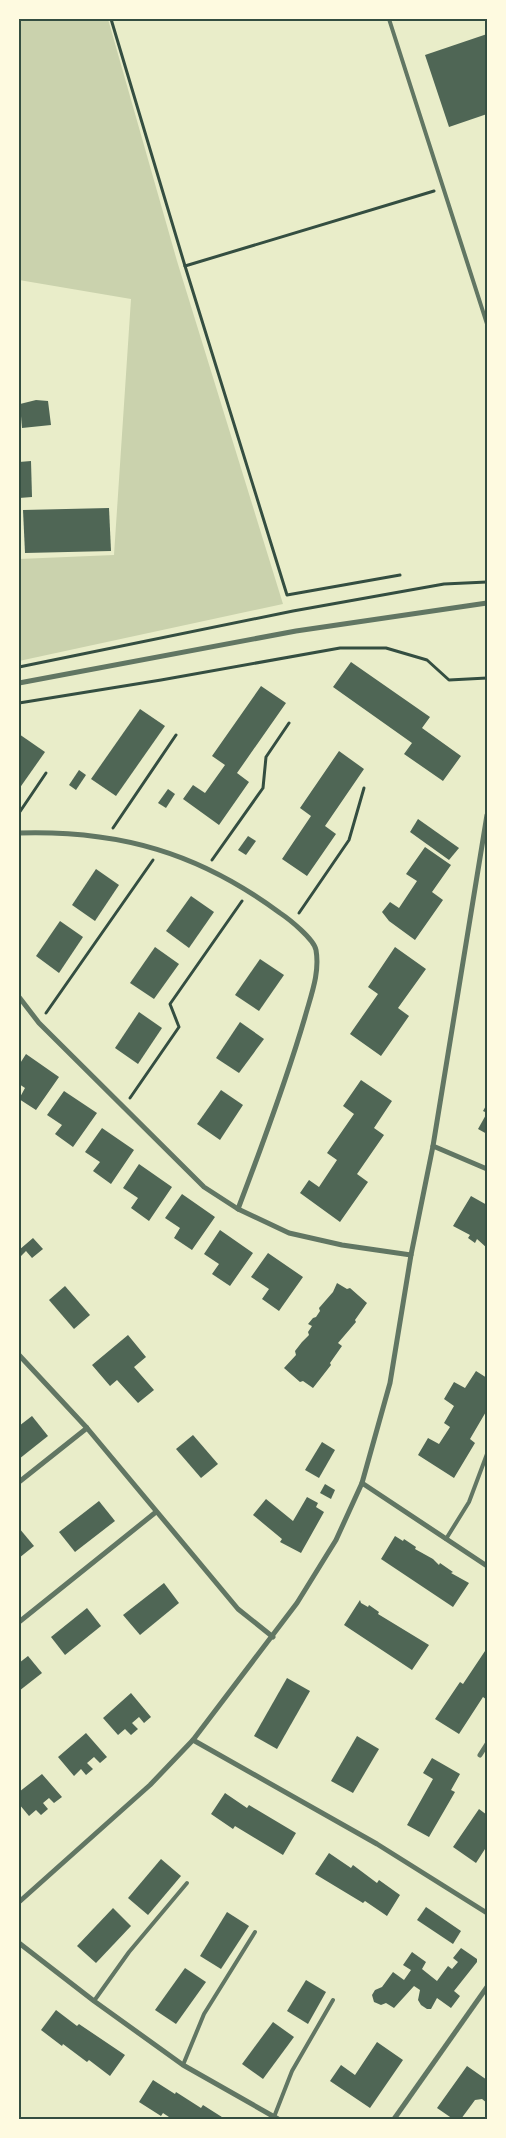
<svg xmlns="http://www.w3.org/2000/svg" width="506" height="2138" viewBox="0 0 506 2138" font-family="'PT Sans Narrow',sans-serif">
	<rect width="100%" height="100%" fill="#e9edc9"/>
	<!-- green -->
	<path fill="#cad2ad" d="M19,19H108L177,261L283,604L19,661V559L114,555L131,299L19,280Z"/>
	<!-- building -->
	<g fill="#4f6655">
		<path d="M487,34V114L449,127L425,55Z"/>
		<path d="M36,400L48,401L51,425L22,428L20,404Z"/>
		<path d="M31,461L32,497L19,498V462Z"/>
		<path d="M109,508L111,551L25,553L23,510Z"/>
		<path d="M351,662L430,717L422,728L461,756L443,781L404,754L412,743L333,687Z"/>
		<path d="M261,686L286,703L237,773L249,782L219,825L183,799L193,785L205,793L225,765L212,756Z"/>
		<path d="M140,709L165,726L116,796L91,779Z"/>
		<path d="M19,734L45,752L19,789Z"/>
		<path d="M339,751L364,769L325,826L336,834L307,876L282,859L311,816L300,808Z"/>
		<path d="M79,770L86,775L76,790L69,785Z"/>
		<path d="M168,789L175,794L166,808L158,803Z"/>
		<path d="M418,819L459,848L449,860L410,832Z"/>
		<path d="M248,836L256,841L246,855L238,850Z"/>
		<path d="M425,847L451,865L432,892L443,900L415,940L389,921L382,912L390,902L399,908L417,881L406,874Z"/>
		<path d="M96,869L119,885L95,921L72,905Z"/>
		<path d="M191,896L214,912L189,948L166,931Z"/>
		<path d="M60,921L83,937L59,973L36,956Z"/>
		<path d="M155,947L179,964L154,999L130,983Z"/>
		<path d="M395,947L426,969L398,1008L409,1016L381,1056L350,1034L378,994L368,987Z"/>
		<path d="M260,959L284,975L259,1011L235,995Z"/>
		<path d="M139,1012L162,1028L138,1064L115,1048Z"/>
		<path d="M240,1022L264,1039L239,1073L216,1058Z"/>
		<path d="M26,1054L59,1077L36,1110L19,1099L25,1088L19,1084V1065Z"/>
		<path d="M361,1080L392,1101L374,1128L384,1135L357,1174L368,1182L340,1222L300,1193L309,1180L319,1187L337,1160L327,1153L354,1114L343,1106Z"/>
		<path d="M221,1090L243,1105L220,1140L197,1124Z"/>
		<path d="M64,1091L97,1113L73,1147L55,1134L62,1125L47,1115Z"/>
		<path d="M487,1104V1134L478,1129L487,1113L483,1111Z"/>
		<path d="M102,1128L134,1150L111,1184L93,1171L100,1162L85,1152Z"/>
		<path d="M139,1164L172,1187L149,1221L131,1208L138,1198L123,1188Z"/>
		<path d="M182,1194L215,1217L192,1250L174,1238L180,1228L165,1218Z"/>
		<path d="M471,1196L487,1205V1248L477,1239L475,1243L468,1238L470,1235L453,1226Z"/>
		<path d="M220,1230L253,1253L230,1286L212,1274L219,1264L204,1254Z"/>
		<path d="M33,1238L43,1249L32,1258L26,1251L19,1258V1250Z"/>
		<path d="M268,1253L303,1277L279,1311L262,1299L269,1289L251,1277Z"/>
		<path d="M337,1283L347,1289L350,1288L367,1303L355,1320L356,1322L338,1343L342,1346L330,1363L331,1365L313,1388L303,1381L300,1382L284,1368L296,1355L295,1351L302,1342L309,1335L308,1332L312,1326L308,1324L313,1318L316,1317L320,1311L319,1308L333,1292Z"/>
		<path d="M65,1286L90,1315L74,1329L49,1300Z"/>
		<path d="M128,1335L146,1357L134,1367L154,1390L138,1403L117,1380L110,1386L92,1365Z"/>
		<path d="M476,1371L487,1378V1410L470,1439L475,1443L454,1478L418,1455L428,1438L439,1444L450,1427L444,1423L454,1406L444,1399L454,1382L465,1388Z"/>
		<path d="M32,1416L48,1436L19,1459V1426Z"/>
		<path d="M193,1435L218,1464L201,1478L176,1449Z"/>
		<path d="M322,1442L335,1450L319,1478L305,1470Z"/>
		<path d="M325,1484L335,1490L331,1499L320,1493Z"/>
		<path d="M307,1497L318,1503L316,1507L324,1512L301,1553L280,1542L282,1539L253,1515L266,1499L293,1521Z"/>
		<path d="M99,1501L115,1521L75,1552L59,1532Z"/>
		<path d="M19,1528L34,1546L19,1558Z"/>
		<path d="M395,1536L403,1541L404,1539L416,1547L415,1549L433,1559L439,1565L440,1563L453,1572L451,1573L469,1583L453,1607L381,1559Z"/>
		<path d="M164,1583L179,1603L140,1635L123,1615Z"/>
		<path d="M360,1600L361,1603L368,1607L369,1605L379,1612L378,1614L429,1645L412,1670L344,1625Z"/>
		<path d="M87,1608L101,1626L65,1655L51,1637Z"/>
		<path d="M487,1648V1700L483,1697L459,1734L435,1719L460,1682L463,1684Z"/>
		<path d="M28,1656L42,1673L19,1691V1663Z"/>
		<path d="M287,1678L310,1691L277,1749L254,1736Z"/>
		<path d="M131,1693L151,1717L144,1723L139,1717L132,1723L138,1729L131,1735L125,1729L118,1735L103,1718Z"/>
		<path d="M86,1733L107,1757L100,1763L94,1757L87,1763L93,1769L86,1775L81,1769L74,1776L58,1757Z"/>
		<path d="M357,1736L379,1749L353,1793L331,1781Z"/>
		<path d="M432,1758L460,1774L451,1790L455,1792L429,1837L407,1825L433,1779L423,1773Z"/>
		<path d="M42,1774L62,1797L54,1803L49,1798L43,1803L48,1809L41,1815L36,1810L29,1816L19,1804V1792Z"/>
		<path d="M225,1793L247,1808L249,1805L296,1833L283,1855L235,1826L233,1829L211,1814Z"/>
		<path d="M479,1809L487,1815V1850L485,1849L476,1863L453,1847Z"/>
		<path d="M329,1853L351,1868L353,1865L377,1883L379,1880L400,1895L387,1916L365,1901L363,1903L315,1874Z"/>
		<path d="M161,1859L181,1876L148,1915L128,1898Z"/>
		<path d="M426,1907L461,1931L453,1944L417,1920Z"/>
		<path d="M113,1908L131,1926L96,1963L77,1946Z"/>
		<path d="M227,1912L249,1926L221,1969L200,1956Z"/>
		<path d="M461,1948L477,1959V1962L454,1991L460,1996L451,2008L437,1998L431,2009H427L421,2005L418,2000L420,1990L414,1986L394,2008L386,2003L381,2005L374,2002L372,1995L375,1990L382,1987L393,1972L404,1980L411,1970L403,1965L412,1952L426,1962L422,1969L437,1981L448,1966L452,1969L458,1962L453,1958Z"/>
		<path d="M185,1968L206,1982L176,2024L155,2010Z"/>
		<path d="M306,1980L326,1992L308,2024L287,2011Z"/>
		<path d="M56,2010L77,2026L79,2024L125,2055L110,2076L89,2060L87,2062L63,2044L62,2046L41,2030Z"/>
		<path d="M273,2022L294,2037L263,2079L242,2064Z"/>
		<path d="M377,2042L403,2060L370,2108L330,2081L341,2065L355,2075Z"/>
		<path d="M467,2066L487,2080V2103L482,2099L475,2100L461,2119H453L437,2108Z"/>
		<path d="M153,2080L175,2094L176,2092L201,2108L203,2105L225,2119H172L163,2113L161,2116L139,2102Z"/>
	</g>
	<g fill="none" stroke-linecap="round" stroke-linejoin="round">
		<!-- path -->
		<g stroke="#344e41" stroke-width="3">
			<path d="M111,19L185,266L287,595L400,575"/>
			<path d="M185,266L434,191"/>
			<path d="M19,667L293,611L444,584L487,582"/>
			<path d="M19,703L161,680L340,648H386L427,660L449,680L487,678"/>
			<path d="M19,813L46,773"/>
			<path d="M113,828L176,735"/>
			<path d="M212,860L263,788L266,757L289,723"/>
			<path d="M299,913L349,840L364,788"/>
			<path d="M46,1013L153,860"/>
			<path d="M130,1098L179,1027L170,1004L242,901"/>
		</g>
		<!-- service -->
		<g stroke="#617663" stroke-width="4">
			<path d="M389,19L487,324"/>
			<path d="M446,1539L469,1502L487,1454"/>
			<path d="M94,2001L129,1952L187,1883"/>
			<path d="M183,2065L204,2014L255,1932"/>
			<path d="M274,2117L292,2071L333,2000"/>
		</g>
		<!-- minor -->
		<g stroke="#617663" stroke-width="5">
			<path d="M19,683L296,631L487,603"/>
			<path d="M19,833C120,830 199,853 280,913C289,919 314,939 316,950C320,973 311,995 305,1017C286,1082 262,1146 238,1209"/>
			<path d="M19,997L39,1023L204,1187L238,1209L289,1233L342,1245L411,1255"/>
			<path d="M433,1146L487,1169"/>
			<path d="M19,1355L87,1428L238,1609L273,1637"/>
			<path d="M19,1482L87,1428"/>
			<path d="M362,1483L487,1566"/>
			<path d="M19,1622L156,1512"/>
			<path d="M193,1740L377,1844L487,1913"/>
			<path d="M480,1755L487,1744"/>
			<path d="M19,1902L150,1785L193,1740L297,1603L336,1540L362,1483L390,1383L411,1255L433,1146L487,815"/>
			<path d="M19,1943L94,2001L183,2065L278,2119"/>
			<path d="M394,2119L487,1987"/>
		</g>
	</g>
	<!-- border -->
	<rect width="506" height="2138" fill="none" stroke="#fefae0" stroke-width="40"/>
	<rect x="20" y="20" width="466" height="2098" fill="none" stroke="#344e41" stroke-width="2"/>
</svg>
